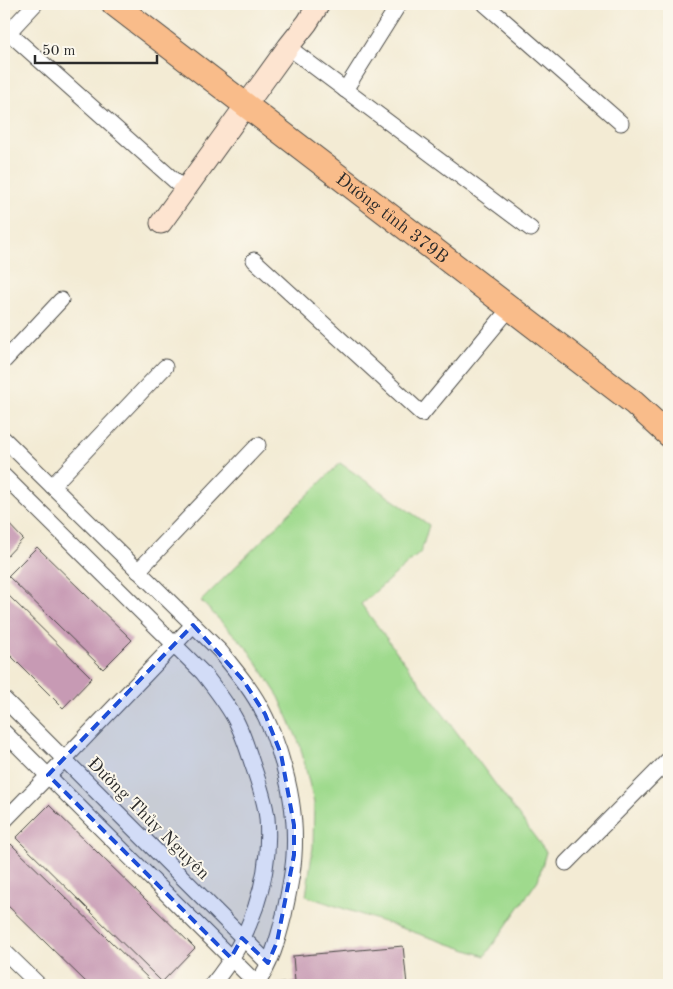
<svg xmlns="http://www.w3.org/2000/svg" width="673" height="989" viewBox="0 0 673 989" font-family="'Old Standard TT',serif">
	<rect width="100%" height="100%" fill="#fbf7ec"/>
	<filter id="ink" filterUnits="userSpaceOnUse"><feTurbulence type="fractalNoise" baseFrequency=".02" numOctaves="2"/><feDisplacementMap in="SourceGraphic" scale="10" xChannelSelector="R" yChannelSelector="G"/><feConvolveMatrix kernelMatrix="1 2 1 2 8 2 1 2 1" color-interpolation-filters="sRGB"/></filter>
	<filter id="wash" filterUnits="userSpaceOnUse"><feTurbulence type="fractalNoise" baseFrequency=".0096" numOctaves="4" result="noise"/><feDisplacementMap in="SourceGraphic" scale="20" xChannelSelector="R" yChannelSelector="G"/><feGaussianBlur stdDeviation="1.12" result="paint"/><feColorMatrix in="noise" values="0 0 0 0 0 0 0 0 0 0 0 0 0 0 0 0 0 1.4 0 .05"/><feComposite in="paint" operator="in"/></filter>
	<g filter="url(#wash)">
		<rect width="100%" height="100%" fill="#f3ebd4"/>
		<!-- green -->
		<path fill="#9fda8d" stroke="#65825c" d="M340,463L429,525L421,552L361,604L546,852L538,880L485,956L306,896L313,847L314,803L300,745L279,697L247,648L201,601Z"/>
		<g id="blocks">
			<!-- building -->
			<g fill="#c79ab4">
				<path d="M4,519L23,539L4,559Z"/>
				<path d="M37,547L132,640L103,669L8,576Z"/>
				<path d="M4,591L92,678L63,708L4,649Z"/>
				<path d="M49,805L195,948L162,982L16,838Z"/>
				<path d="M11,844L155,985H89L4,902V852Z"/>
				<path d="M403,946L407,985H274V984L295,982L293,956Z"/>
			</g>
		</g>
	</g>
	<g filter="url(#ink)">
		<use href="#blocks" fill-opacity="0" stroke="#494844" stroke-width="1"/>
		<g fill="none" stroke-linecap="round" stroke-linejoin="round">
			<!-- street casing -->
			<g stroke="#494844" stroke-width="17">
				<g id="street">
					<path d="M485,4L621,123"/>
					<path d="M8,32L185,190"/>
					<path d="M4,37L35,4"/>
					<path d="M288,47L531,229"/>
					<path d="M345,90L399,4"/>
					<path d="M254,260L422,414L510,308"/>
					<path d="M4,361L61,300"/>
					<path d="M4,439L220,651C236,671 253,691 264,714C267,719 269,726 272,731C287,770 297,813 294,855C293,875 288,895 284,915C278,939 271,965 256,985"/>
					<path d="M4,476L203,673C214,687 225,701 234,717C242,731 247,747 252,763C258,780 265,800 267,818C272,879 250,939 212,985"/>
					<path d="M52,486L165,367"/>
					<path d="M138,571L258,445"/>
					<path d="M4,699L268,963"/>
					<path d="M4,732L257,984"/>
					<path d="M4,821L51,773L193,625"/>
					<path d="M566,863L669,759"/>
					<path d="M4,951L39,985"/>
				</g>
			</g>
			<!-- secondary casing -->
			<g stroke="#494844" stroke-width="23">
				<path id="secondary" d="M161,223L288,47L307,23L319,4"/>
			</g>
			<!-- primary casing -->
			<g stroke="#494844" stroke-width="26">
				<g id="primary">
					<path id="s1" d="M114,4L634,403L669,435"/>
				</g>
			</g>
			<!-- street -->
			<use href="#street" stroke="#fff" stroke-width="15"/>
			<!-- secondary -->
			<use href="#secondary" stroke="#fde4d0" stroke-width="21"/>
			<!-- primary -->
			<use href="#primary" stroke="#f9bc8a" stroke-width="24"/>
		</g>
	</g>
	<!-- marked area -->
	<path fill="#1d4ed8" fill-opacity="0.2" stroke="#1d4ed8" stroke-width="4" stroke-dasharray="10 6" stroke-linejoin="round" d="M193,625L243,680L265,714L281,754L294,825V855L277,942L268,963L242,938L231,958L48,775Z"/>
	<g text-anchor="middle" stroke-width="4" stroke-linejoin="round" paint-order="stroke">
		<!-- street labels -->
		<g font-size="18" fill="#2b2b2b" stroke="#fbf7ec">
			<text dy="6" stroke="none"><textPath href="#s1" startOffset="351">Đường tỉnh 379B</textPath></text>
			<text transform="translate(149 818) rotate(45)" y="6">Đường Thủy Nguyên</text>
		</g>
	</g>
	<!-- margin -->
	<rect width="673" height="989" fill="none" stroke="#fbf7ec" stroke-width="20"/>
	<!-- scale -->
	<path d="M35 55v8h122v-8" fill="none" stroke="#2b2b2b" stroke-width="2.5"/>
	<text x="42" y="55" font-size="15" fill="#2b2b2b" stroke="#fbf7ec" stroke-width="4" paint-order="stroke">50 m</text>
</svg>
